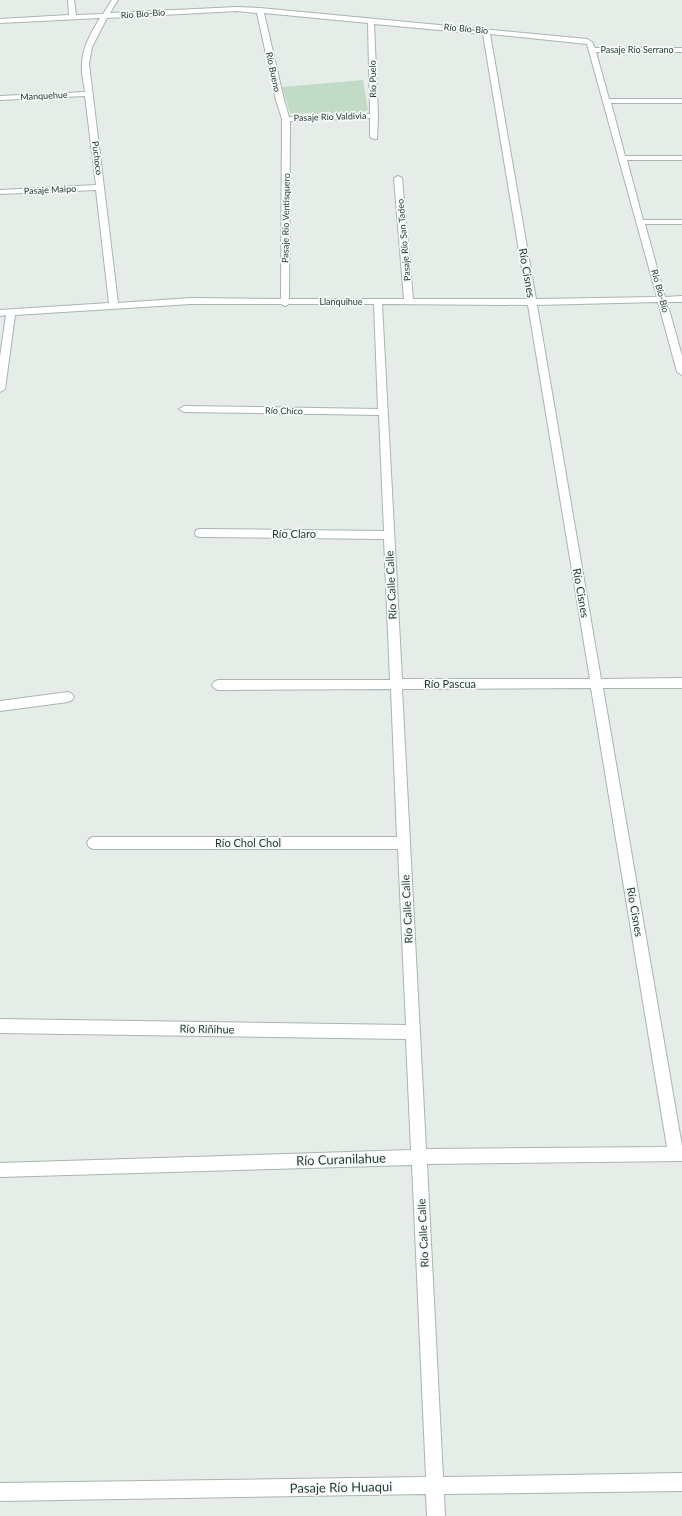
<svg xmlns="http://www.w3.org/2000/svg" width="682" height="1516" viewBox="0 0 682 1516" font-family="Lato,sans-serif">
	<rect width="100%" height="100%" fill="#e6ede9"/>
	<!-- green -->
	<path fill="#c2dbc7" d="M363,80L368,110L358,114L290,113L282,87Z"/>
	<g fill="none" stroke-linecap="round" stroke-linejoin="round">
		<!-- street casing -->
		<g stroke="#a9b5af" stroke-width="2">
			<g id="street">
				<path d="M68,0H74L76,15L103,14L112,0H118L110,13L237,7L260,8L587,39L592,42L595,48H682V52H596L609,99H682V103H611L625,156H682V160H627L643,220H682V224H645L665,297L682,296V302H667L682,356V375L677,372L658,302L537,305L601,679L682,678V688H603L682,1146V1161L427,1164L443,1477L682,1473V1491L444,1494L445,1516H427L426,1494L0,1501V1483L426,1477L412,1165L0,1177V1163L411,1150L406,1039L0,1033V1019L406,1025L398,849H93L89,847L87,843L89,839L93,837H397L391,689L218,690L214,688L212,685L214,682L218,680H390L384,539L200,537L196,536L195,533L196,530L200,529L384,531L379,415L184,412L179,409L184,406L378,409L374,304H289L285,306L281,304H191L15,315L5,389L0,392V357L6,315L0,316V310L109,303L96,190L0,194V190L96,185L85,96L0,100V96L85,92C84,83 81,73 82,64C82,48 92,31 100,18L0,23V19L69,15ZM237,11L257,13L276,100L282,119L281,299L191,298L118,303L89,64L92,47L107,18ZM264,13L368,23L370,114L289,117L284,100ZM374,24L483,34L527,299H413L402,178L398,176L394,178L404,299H289L290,121L370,118V137L374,139H377L378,116ZM490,34L587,44L657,297L536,299ZM382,304L528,305L590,679H402ZM591,688L667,1147L426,1149L402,689Z"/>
				<path d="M68,692L72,694L74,697L72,700L68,702L0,711V701Z"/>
			</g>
		</g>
		<!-- street -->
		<use href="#street" fill="#fff" fill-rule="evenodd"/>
	</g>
	<g text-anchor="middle" stroke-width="3.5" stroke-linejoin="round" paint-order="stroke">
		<!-- far-street labels -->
		<g font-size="9" fill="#273d35" stroke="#f6faf8">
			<text transform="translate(143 14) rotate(-4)" y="3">Río Bío-Bío</text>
			<text transform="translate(466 29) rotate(5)" y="3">Río Bío-Bío</text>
			<text x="637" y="53">Pasaje Río Serrano</text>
			<text transform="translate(273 72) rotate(78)" y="3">Río Bueno</text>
			<text transform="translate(373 79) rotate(-91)" y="3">Río Puelo</text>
			<text transform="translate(44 96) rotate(-3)" y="3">Manquehue</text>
			<text transform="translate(330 117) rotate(-2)" y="3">Pasaje Río Valdivia</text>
			<text transform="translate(97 158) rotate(83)" y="3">Puchoco</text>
			<text transform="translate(50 190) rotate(-3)" y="3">Pasaje Maipo</text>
			<text transform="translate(286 218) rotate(-89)" y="3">Pasaje Río Ventisquero</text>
			<text transform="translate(404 240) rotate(-95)" y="3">Pasaje Río San Tadeo</text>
			<text transform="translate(660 291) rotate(75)" y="3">Río Bío-Bío</text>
			<text x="341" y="305">Llanquihue</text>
			<text transform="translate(284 411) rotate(1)" y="3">Río Chico</text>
		</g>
		<!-- street labels -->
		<g font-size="11" fill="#273d35" stroke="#f6faf8">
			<text transform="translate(527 273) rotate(80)" y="4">Río Cisnes</text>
			<text x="294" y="538">Río Claro</text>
			<text transform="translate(391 585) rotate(-93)" y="4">Río Calle Calle</text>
			<text transform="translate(581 593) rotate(80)" y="4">Río Cisnes</text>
			<text x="450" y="688">Río Pascua</text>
			<text x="248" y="847">Río Chol Chol</text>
			<text transform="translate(407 909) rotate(-93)" y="4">Río Calle Calle</text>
			<text transform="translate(635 912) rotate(80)" y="4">Río Cisnes</text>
			<text transform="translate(207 1029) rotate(1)" y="4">Río Riñihue</text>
			<text transform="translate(423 1233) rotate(-93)" y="4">Río Calle Calle</text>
		</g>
		<!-- near-street labels -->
		<g font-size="13" fill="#273d35" stroke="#f6faf8">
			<text transform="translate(341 1159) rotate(-2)" y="5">Río Curanilahue</text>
			<text transform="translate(341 1487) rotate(-1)" y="5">Pasaje Río Huaqui</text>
		</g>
	</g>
</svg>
